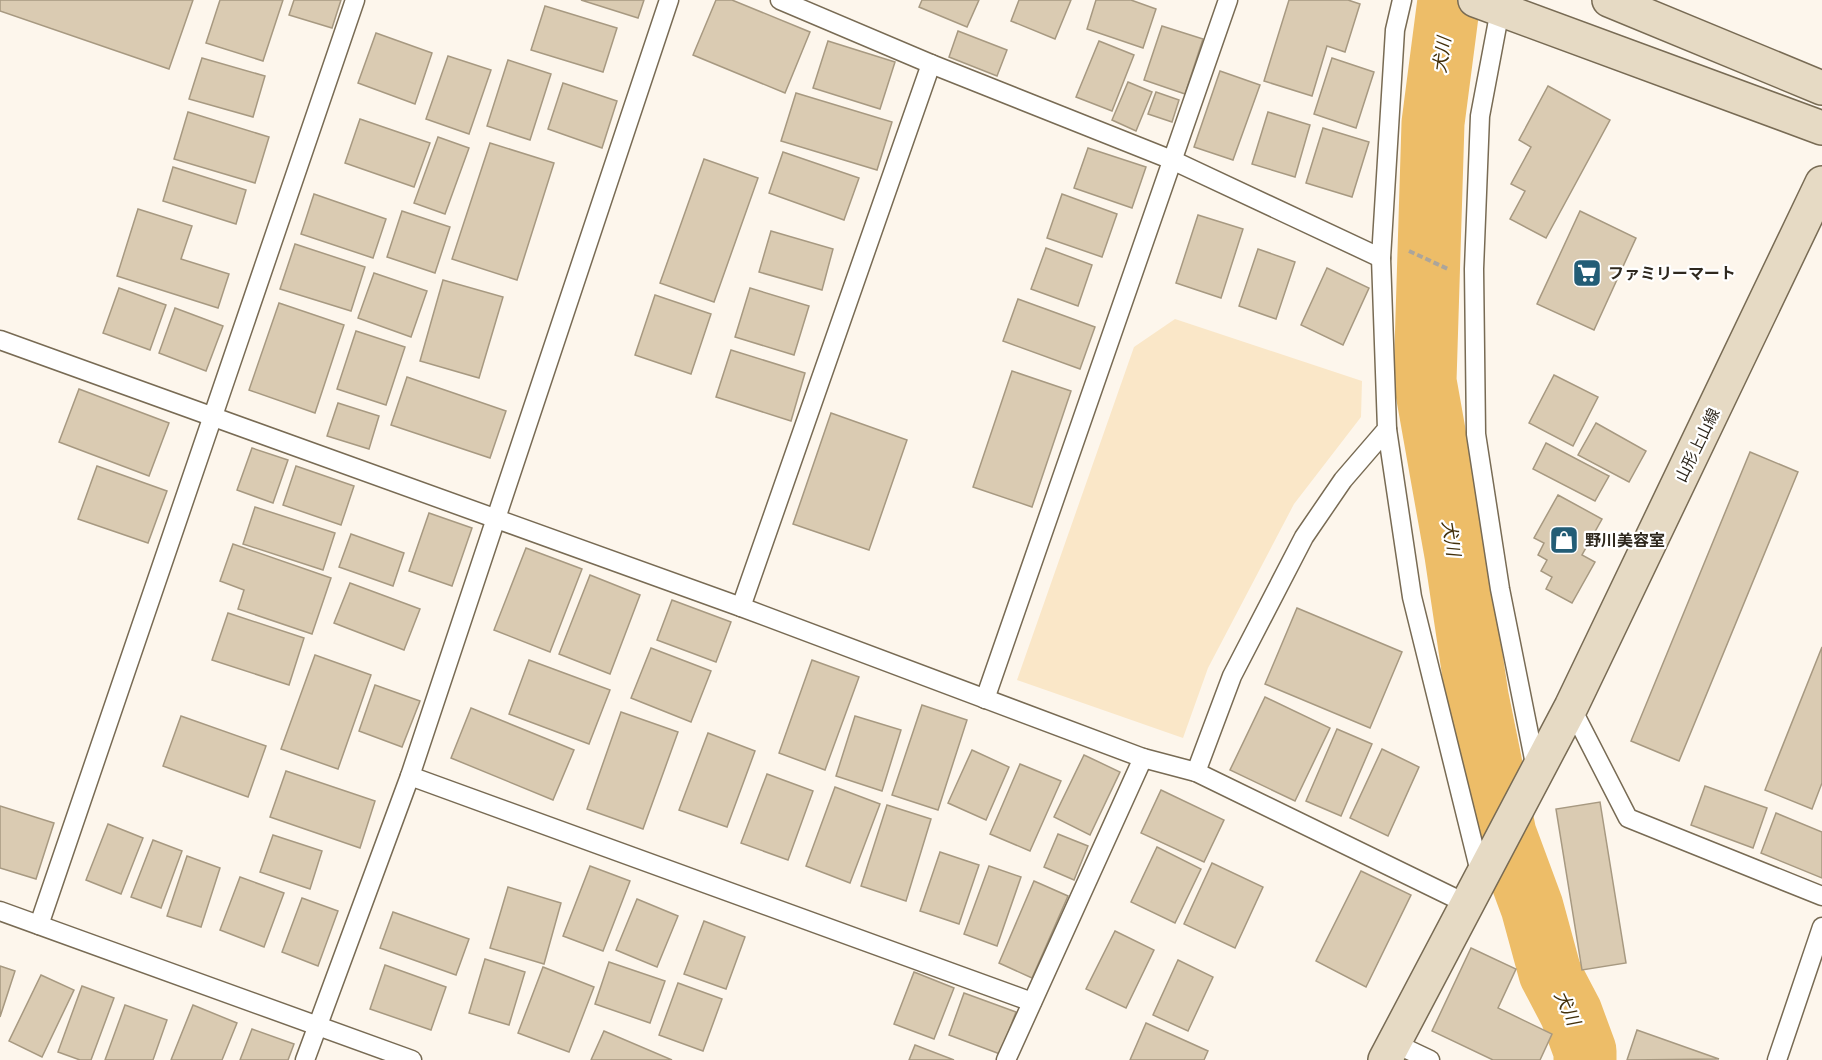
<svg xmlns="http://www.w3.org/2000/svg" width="1822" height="1060" viewBox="0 0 1822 1060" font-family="'Exo 2','Noto Sans JP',sans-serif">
	<rect width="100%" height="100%" fill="#fdf6ec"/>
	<!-- green -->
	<path fill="#fae7c8" d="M1175,319L1362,381L1361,417L1294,504L1208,668L1183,738L1017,680L1134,347Z"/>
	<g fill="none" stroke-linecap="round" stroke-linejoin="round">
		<!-- river -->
		<path stroke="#edbd68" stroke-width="63" d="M1449,0L1433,123L1425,381L1456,555L1477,696L1505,834L1532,907L1550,973L1571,1013L1585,1051V1060"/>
	</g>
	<!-- building -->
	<g fill="#dacbb2" stroke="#a79981" stroke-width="1.5">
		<path d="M0,0H193L169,69L0,11Z"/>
		<path d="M220,0H283L263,61L206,43Z"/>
		<path d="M294,0H341L332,28L289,15Z"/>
		<path d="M581,0H644L638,18Z"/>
		<path d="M716,0H732L810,32L785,93L693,55Z"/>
		<path d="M922,0H979L967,27L919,7Z"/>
		<path d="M1019,0H1071L1055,39L1011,21Z"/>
		<path d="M1096,0H1131L1156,9L1143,48L1087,29Z"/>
		<path d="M1289,0H1348L1360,4L1345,52L1327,46L1312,96L1264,81Z"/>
		<path d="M545,6L617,28L603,72L531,50Z"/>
		<path d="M1162,26L1203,39L1185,94L1144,80Z"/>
		<path d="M958,31L1007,50L997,76L949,57Z"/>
		<path d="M376,33L432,53L415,104L358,83Z"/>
		<path d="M828,41L895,62L880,109L813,88Z"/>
		<path d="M1099,41L1134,55L1112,111L1076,97Z"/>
		<path d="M448,56L491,70L469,134L426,119Z"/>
		<path d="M202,58L265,76L253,117L189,99Z"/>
		<path d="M1332,58L1374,72L1356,128L1314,114Z"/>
		<path d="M508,60L551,74L530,140L487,126Z"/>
		<path d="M1220,71L1260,85L1233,160L1194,147Z"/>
		<path d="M1128,82L1152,92L1136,131L1112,120Z"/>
		<path d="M563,83L617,101L602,148L548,129Z"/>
		<path d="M1548,86L1610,120L1546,238L1510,219L1525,191L1511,184L1531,147L1519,140Z"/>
		<path d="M1156,92L1179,100L1172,122L1148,114Z"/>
		<path d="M796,93L892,122L877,170L781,141Z"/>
		<path d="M188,112L269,137L255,183L174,159Z"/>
		<path d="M1268,112L1310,125L1295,177L1252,164Z"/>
		<path d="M360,119L430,143L414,187L345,163Z"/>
		<path d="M1323,128L1369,142L1352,197L1306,183Z"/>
		<path d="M438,137L469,148L445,214L414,203Z"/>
		<path d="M490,143L554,163L517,280L452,259Z"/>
		<path d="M1088,148L1146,167L1132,208L1074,188Z"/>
		<path d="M783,152L859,178L844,220L769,193Z"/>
		<path d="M704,159L758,178L714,302L660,283Z"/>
		<path d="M173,167L246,190L236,224L163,201Z"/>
		<path d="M314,194L386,219L373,258L301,234Z"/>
		<path d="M1062,194L1117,214L1102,257L1047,238Z"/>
		<path d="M138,209L192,226L181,259L229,274L218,308L117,276Z"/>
		<path d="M402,211L450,227L435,273L387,257Z"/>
		<path d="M1580,211L1636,238L1594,330L1537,304Z"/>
		<path d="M1198,215L1243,229L1221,298L1176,283Z"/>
		<path d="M771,231L833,249L822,290L759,272Z"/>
		<path d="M295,244L365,267L351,311L280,289Z"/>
		<path d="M1046,248L1092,265L1078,306L1031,289Z"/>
		<path d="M1258,249L1295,262L1276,319L1239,306Z"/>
		<path d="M1327,268L1369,288L1343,345L1301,325Z"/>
		<path d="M374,273L427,291L411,337L358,318Z"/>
		<path d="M443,280L503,297L479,378L420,361Z"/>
		<path d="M119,288L166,305L150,350L103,333Z"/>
		<path d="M750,288L809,306L794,355L735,337Z"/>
		<path d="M655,295L711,314L691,374L635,355Z"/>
		<path d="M1018,299L1095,327L1080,369L1003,341Z"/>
		<path d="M279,303L344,325L315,413L249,390Z"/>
		<path d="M175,308L223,326L206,371L159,353Z"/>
		<path d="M356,331L405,347L386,405L337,389Z"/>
		<path d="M731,350L805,373L791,421L716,397Z"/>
		<path d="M1012,371L1071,391L1032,507L973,487Z"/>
		<path d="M1554,375L1598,397L1573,446L1529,423Z"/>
		<path d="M407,377L506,411L490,458L391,425Z"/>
		<path d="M79,389L169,423L149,476L59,442Z"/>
		<path d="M338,403L379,416L369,449L327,436Z"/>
		<path d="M831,413L907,440L869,550L793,524Z"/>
		<path d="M1596,423L1646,451L1629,482L1578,455Z"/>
		<path d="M1546,443L1609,476L1595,501L1533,469Z"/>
		<path d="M252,448L288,460L273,503L237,490Z"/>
		<path d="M1750,452L1798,472L1679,761L1631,741Z"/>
		<path d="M97,466L167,491L148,543L78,519Z"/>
		<path d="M296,466L354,486L341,525L283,505Z"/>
		<path d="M1558,495L1602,519L1582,555L1595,562L1572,603L1546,589L1552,577L1541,571L1547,560L1538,555L1544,543L1534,538Z"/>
		<path d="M255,507L335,533L323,570L243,544Z"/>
		<path d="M429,513L472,528L452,586L409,571Z"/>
		<path d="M351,534L404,553L393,586L339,567Z"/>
		<path d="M233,544L331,578L312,634L238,609L244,590L220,581Z"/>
		<path d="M526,548L582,569L550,652L494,630Z"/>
		<path d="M590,575L640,595L610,674L559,654Z"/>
		<path d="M350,583L420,609L404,650L334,623Z"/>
		<path d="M672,600L731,622L716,662L657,640Z"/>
		<path d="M1297,608L1402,652L1370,728L1265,684Z"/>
		<path d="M228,613L304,638L289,685L212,660Z"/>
		<path d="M1822,647V783L1812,809L1765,790Z"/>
		<path d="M651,648L711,671L691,722L631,698Z"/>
		<path d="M315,655L371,675L338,769L281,749Z"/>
		<path d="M529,660L610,690L589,744L509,714Z"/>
		<path d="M812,660L859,677L825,770L779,753Z"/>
		<path d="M375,685L420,701L402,747L359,731Z"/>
		<path d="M1265,697L1330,728L1295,801L1230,770Z"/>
		<path d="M922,705L967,720L938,810L892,795Z"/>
		<path d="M471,708L574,750L553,800L451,758Z"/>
		<path d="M621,712L678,732L643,829L587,809Z"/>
		<path d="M181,716L266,746L248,797L163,766Z"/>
		<path d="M855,716L901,730L882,791L836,776Z"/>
		<path d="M1337,729L1372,744L1341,816L1306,801Z"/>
		<path d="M708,733L755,751L727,827L679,810Z"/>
		<path d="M1382,749L1419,767L1388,836L1350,818Z"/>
		<path d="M972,750L1009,767L986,820L948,803Z"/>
		<path d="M1084,755L1120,772L1090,835L1054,817Z"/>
		<path d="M1020,764L1061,781L1030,851L990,834Z"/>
		<path d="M286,771L375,801L360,848L270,817Z"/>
		<path d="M767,774L813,791L788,860L741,843Z"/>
		<path d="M1705,786L1767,808L1753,848L1691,825Z"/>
		<path d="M835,787L880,804L850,883L806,866Z"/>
		<path d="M1161,790L1224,820L1204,862L1141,833Z"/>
		<path d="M1600,802L1626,963L1582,970L1556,809Z"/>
		<path d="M887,805L931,819L906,901L861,886Z"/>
		<path d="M0,806L54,823L36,879L0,868Z"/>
		<path d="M1776,813L1822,832V878L1761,853Z"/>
		<path d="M108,824L143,838L121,894L86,880Z"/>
		<path d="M1058,834L1088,846L1074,880L1044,867Z"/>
		<path d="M273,835L322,851L310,889L260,872Z"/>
		<path d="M153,840L182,851L161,908L131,897Z"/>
		<path d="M1157,847L1201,869L1175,923L1131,902Z"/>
		<path d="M940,852L979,865L959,924L920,911Z"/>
		<path d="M187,856L220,868L201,927L167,916Z"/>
		<path d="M1212,863L1263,887L1235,948L1184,924Z"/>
		<path d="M590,866L630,881L603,951L563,936Z"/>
		<path d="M989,866L1021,877L997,946L964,934Z"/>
		<path d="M1361,871L1411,895L1366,987L1316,961Z"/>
		<path d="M240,877L284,893L264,947L220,930Z"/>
		<path d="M1034,881L1068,896L1032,978L999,963Z"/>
		<path d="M508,887L561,903L544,964L490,948Z"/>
		<path d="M302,898L338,911L318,966L282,952Z"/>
		<path d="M637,899L678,916L657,967L616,950Z"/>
		<path d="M393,912L469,939L456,975L380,948Z"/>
		<path d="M704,921L745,937L726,989L684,974Z"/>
		<path d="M1115,931L1154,950L1126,1008L1086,989Z"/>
		<path d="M1471,948L1516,969L1498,1008L1552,1034L1540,1060H1493L1432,1031Z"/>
		<path d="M485,959L525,972L509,1025L469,1013Z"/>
		<path d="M1178,960L1213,977L1188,1031L1153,1015Z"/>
		<path d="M609,962L665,981L650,1023L595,1004Z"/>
		<path d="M385,965L446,987L431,1030L370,1009Z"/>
		<path d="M0,966L15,971L0,1017Z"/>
		<path d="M543,967L594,987L569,1052L518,1033Z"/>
		<path d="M914,972L954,988L934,1039L894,1024Z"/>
		<path d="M41,975L74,990L42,1057L9,1041Z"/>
		<path d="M678,983L722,999L703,1051L659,1035Z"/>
		<path d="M82,986L114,998L91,1060H80L58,1052Z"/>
		<path d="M964,993L1016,1012L1000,1054L949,1035Z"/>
		<path d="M125,1005L167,1020L153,1060H105Z"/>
		<path d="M193,1005L237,1023L222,1060H171Z"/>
		<path d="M1146,1023L1208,1051L1204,1060H1130Z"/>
		<path d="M252,1029L294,1044L288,1060H240Z"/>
		<path d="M1637,1030L1719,1059L1627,1060Z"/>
		<path d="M604,1031L672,1060H591Z"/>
		<path d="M915,1045L954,1060H909Z"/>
	</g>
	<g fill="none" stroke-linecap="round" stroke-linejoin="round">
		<!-- lane casing -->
		<g stroke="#786b54" stroke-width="21">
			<g id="lane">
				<path d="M780,0L931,64L1172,160L1381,258"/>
				<path d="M1500,10L1480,116L1474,269L1476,434L1500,589L1536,769"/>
				<path d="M0,340L741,607L1143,758L1196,772L1467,904"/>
				<path d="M1387,429L1412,597L1481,876"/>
				<path d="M741,607L931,64"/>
				<path d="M985,699L1228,0"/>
				<path d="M1571,707L1628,818L1822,896"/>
				<path d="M1196,772L1232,676L1304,537L1343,480L1387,429L1381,258L1395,30L1402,0"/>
				<path d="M410,776L1032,1002"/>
				<path d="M0,911L412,1060"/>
				<path d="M39,925L355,0"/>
				<path d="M1394,1043L1430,1060"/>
				<path d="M305,1060L410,776L669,0"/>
				<path d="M1006,1060L1143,758"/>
				<path d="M1777,1060L1822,927"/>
			</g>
		</g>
		<!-- secondary casing -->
		<g stroke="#786b54" stroke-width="36">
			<g id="secondary">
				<path d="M1475,0L1822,128"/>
				<path d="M1609,0L1822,88"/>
				<path d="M1385,1060L1571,707L1822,183"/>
			</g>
		</g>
		<!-- path -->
		<path stroke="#aca59b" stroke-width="4" stroke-dasharray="6 3" stroke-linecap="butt" d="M1409,251L1448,269"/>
		<!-- lane -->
		<use href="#lane" stroke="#fff" stroke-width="18"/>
		<!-- secondary -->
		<use href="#secondary" stroke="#e6dac4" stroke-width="33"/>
	</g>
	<!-- icons -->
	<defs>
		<g id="supermarket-square" transform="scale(1.5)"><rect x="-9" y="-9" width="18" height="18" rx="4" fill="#235d76" stroke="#fff"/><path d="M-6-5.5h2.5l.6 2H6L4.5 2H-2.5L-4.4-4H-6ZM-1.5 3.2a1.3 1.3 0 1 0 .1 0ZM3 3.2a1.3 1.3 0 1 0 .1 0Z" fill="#fff"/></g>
		<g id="shop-square" transform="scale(1.5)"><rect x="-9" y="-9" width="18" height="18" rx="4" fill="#235d76" stroke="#fff"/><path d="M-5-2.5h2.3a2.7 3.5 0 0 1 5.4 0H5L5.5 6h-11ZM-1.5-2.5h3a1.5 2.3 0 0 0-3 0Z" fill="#fff"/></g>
	</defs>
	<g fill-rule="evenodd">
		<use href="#supermarket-square" x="1587" y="273"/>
		<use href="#shop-square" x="1564" y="540"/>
	</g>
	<g text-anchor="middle" stroke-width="4.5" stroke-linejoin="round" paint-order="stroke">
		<!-- poi labels -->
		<g font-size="16" font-weight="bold" fill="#2e281e" stroke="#fff" text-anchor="start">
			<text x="1608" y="279">ファミリーマート</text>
			<text x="1585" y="546">野川美容室</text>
		</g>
		<!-- street labels -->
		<g font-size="16" fill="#2e281e" stroke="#fff">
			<text transform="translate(1697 445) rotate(-64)" y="6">山形上山線</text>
		</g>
		<!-- water labels -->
		<g font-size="18" font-style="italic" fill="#43300a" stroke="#fff">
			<text transform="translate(1442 55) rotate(-82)" y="6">犬川</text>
			<text transform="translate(1451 538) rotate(81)" y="6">犬川</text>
			<text transform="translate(1567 1008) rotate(65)" y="6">犬川</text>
		</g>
	</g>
</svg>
